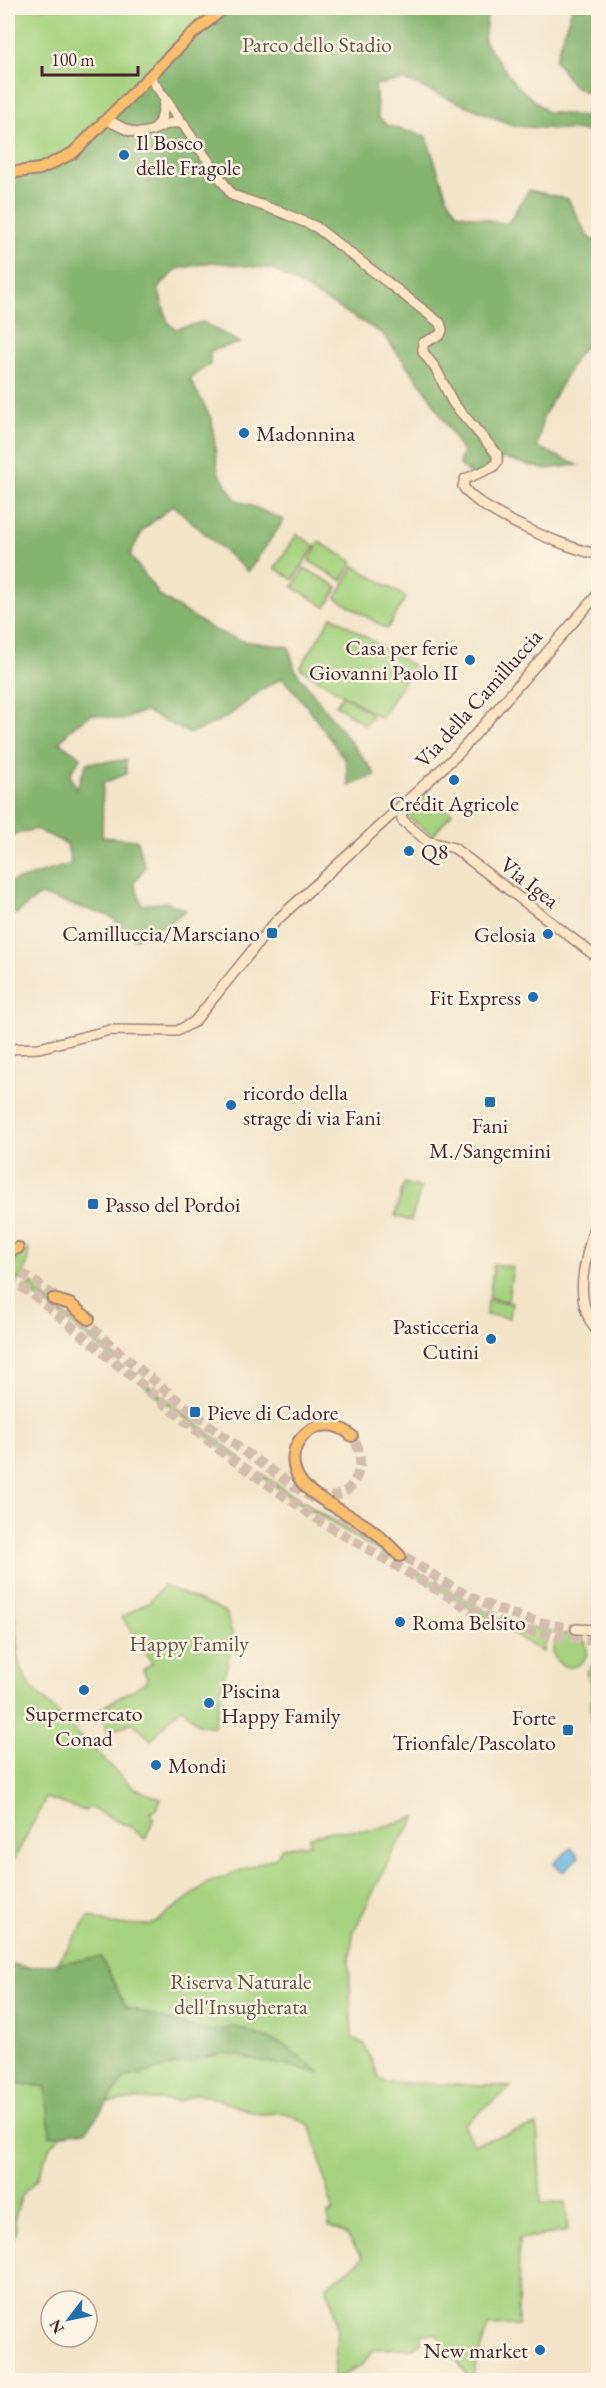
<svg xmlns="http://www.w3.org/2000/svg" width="606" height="2388" viewBox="0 0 606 2388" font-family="'EB Garamond',serif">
	<rect width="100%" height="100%" fill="#fcf5e5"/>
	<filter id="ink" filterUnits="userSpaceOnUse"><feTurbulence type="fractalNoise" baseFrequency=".0167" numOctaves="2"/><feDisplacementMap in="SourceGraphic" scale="12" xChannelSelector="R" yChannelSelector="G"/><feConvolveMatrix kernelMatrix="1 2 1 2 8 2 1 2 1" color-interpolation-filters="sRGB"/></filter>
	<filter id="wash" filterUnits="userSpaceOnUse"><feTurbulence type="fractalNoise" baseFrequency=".008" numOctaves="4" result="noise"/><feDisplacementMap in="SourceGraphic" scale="24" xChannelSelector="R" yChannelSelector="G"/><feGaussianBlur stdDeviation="1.35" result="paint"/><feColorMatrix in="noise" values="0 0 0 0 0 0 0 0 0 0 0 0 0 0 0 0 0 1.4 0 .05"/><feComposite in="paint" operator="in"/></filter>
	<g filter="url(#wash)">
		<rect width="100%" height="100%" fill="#f3e4c8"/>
		<!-- green -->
		<g fill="#a5d27f" stroke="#787855" stroke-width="1.5">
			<path d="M8,8H217L199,22L72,149L48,162L8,169Z"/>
			<path d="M297,534L315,546L293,580L275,568Z"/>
			<path d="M319,542L353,562L342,581L309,561Z"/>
			<path d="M354,566L406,597L387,629L336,598Z"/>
			<path d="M304,568L338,587L326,607L293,587Z"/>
			<path d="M332,616L413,666L381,718L300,668Z"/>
			<path d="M343,695L372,715L365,725L336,705Z"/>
			<path d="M428,793L452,813L433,835L407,817L406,814Z"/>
			<path d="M404,1183L421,1188L411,1221L395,1216Z"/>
			<path d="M29,1248C27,1261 29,1280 12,1282L8,1275L9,1264Z"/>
			<path d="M494,1264L513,1267L508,1301L489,1298Z"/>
			<path d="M32,1283L46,1299L117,1358L115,1361L45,1302L25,1289Z"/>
			<path d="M487,1300L512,1303L510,1318L486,1315Z"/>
			<path d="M148,1385L238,1456L236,1459L146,1387Z"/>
			<path d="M263,1475L308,1505L393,1556L391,1559L296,1501L262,1477Z"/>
			<path d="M419,1572L508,1624L552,1631L545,1639L543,1652L417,1576Z"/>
			<path d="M164,1586L226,1612L233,1636L214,1727L198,1724L181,1707L151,1740L132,1722L108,1733L98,1710L146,1682L148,1679L143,1670L152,1663L122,1617L150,1601Z"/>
			<path d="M8,1588L14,1611L19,1665L30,1686L133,1788L161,1799L157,1809L151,1812L153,1820L145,1839L132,1828L88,1807L85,1811L46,1798L8,1871Z"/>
			<circle cx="570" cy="1650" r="17"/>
			<path d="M596,1661L598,1718L591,1719V1682L586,1673Z"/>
			<path d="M416,1817L394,1850L354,1931L349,1963L352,2037L364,2044L380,2079L386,2082L511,2087L463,2125L473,2144L537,2125L541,2203L565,2202L568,2231L519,2239L518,2325L488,2326L471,2380L437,2334H421V2343L413,2348L374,2349L362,2365L333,2380C336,2345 342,2320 326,2287L363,2258L347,2235L329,2226L328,2214L333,2211L311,2126L286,2113L259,2114L198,2093L178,2101L137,2099L93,2104L50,2147L37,2179L22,2195L15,2216L16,2233L8,2246V1963L47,1971L55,1967L89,1916L112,1924L152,1925L208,1883L276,1857L282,1848L310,1844L309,1837L331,1831L372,1830Z"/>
		</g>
		<!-- forest -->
		<g fill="#84b46e" stroke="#676a4c" stroke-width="1.5">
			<path d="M217,8H488L484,41L515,84L547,112L598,118V132L515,126L404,80L375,85L378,117L388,126L426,136L447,197L457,213L507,224L529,190L568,199L588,237L598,242V331L577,356L543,417L537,447L578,465L543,469L502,458L494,472L471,475L459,464L463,452L427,392L383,334L273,269L212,262L177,269L158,288L168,323L176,329L203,322L240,343L210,351V364L190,379L212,420L218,472L235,499L284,520L248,572L173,505L143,530L130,555L161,597L214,630L242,641L289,647L295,670L376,775L349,786L346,761L305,704L282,678L264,688L227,717L190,734L145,711L123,720L92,714L75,725L59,742L81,757L70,774L76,789L87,763L126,760V774L103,783L102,837L137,840L145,867L134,883L142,905L166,902L186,910L173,920L134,939L110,916L40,895L17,913L8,915V883L71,864L67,844L36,829L8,836V169L37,166L72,149L184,35Z"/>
			<path d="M572,8H598V98L573,86L555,60Z"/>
			<path d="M101,1957L126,2007L204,2031L236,2027L282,2044L321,2073L223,2053L125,2078L86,2131L50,2136L46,2087L8,2082V1962L20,1969Z"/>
		</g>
		<!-- water -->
		<path fill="#69b7e3" stroke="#5a6b87" stroke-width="1.5" d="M571,1848L579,1857L563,1872L554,1863Z"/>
	</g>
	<g filter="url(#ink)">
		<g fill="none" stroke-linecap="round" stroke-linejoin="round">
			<!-- trunk-tunnel -->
			<g stroke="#d1bda9" stroke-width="10" stroke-dasharray="10 5" stroke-linecap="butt">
				<path d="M8,1266C52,1288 88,1326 126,1358C187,1409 249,1458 317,1501"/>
				<path d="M8,1278L38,1298L226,1455L322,1522L475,1612L525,1631L598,1642"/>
				<path d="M316,1495C352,1507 372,1463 352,1436"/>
				<path d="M340,1515L377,1539"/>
				<path d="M393,1549C422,1567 450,1588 481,1602C514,1617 547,1625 583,1630"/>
			</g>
			<!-- secondary casing -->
			<g stroke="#9e827a" stroke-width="12">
				<g id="secondary">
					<path d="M150,77L232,195L281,212L316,227L440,323L442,330L440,335L423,343V352L436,369L453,403L497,454V462L493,467L465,479L463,486C475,510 572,551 598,554"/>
					<path d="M107,120C117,124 127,132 138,133C155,134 166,118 184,124"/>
					<path d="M156,128L162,116L165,100"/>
					<path d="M401,808L402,820L427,841L454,848L598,958"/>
					<path d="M8,1049L39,1048L110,1030L177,1031L194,1022L276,921L459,753L598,594"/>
					<path d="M598,1212C589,1251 568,1297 598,1332"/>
					<path d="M576,1629L598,1630"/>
				</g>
			</g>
			<!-- primary casing -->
			<g stroke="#9e827a" stroke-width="14">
				<path id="primary" d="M8,173L40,169L73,153L191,35L224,8"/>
			</g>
			<!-- trunk casing -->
			<g stroke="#9e827a" stroke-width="14">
				<g id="trunk">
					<path d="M8,1251L18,1248"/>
					<path d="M8,1286V1287"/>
					<path d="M53,1299L70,1304L89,1319"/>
					<path d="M352,1436C320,1406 277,1445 300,1480C311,1498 347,1512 365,1525C378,1533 389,1545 400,1556"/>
				</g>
			</g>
			<!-- secondary -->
			<use href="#secondary" stroke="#fde5c5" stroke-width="9"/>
			<!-- primary -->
			<use href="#primary" stroke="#fabe6d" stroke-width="10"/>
			<!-- trunk -->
			<use href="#trunk" stroke="#fabe6d" stroke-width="10"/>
		</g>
	</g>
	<!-- markers -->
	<g fill="#1f6fb2" stroke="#fcf5e5" stroke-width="2">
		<circle cx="124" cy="155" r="6"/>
		<circle cx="244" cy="433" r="6"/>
		<circle cx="470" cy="660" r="6"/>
		<circle cx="454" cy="780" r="6"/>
		<circle cx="409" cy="851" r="6"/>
		<rect x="266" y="927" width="12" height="12" rx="3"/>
		<circle cx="548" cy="934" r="6"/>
		<circle cx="533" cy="997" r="6"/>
		<rect x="484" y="1096" width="12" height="12" rx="3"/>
		<circle cx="231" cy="1105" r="6"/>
		<rect x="87" y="1198" width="12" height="12" rx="3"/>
		<circle cx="491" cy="1339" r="6"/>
		<rect x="189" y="1406" width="12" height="12" rx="3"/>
		<circle cx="400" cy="1622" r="6"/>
		<circle cx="84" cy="1690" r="6"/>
		<circle cx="209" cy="1703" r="6"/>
		<rect x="562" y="1724" width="12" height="12" rx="3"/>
		<circle cx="156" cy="1765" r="6"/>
		<circle cx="540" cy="2350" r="6"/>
	</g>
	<g text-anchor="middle" stroke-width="5" stroke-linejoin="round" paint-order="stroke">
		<!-- park labels -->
		<g font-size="22" fill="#655544" stroke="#fcf5e5">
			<text x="317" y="52">Parco dello Stadio</text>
			<text x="189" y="1651">Happy Family</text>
			<text x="241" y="1989">Riserva Naturale<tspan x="241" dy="25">dell'Insugherata</tspan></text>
		</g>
		<!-- poi labels -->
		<g font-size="22" fill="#4a1f2b" stroke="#fcf5e5" text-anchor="start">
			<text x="136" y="150">Il Bosco<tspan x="136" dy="25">delle Fragole</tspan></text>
			<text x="256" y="441">Madonnina</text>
			<text x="458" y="655" text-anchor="end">Casa per ferie<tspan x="458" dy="25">Giovanni Paolo II</tspan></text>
			<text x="454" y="811" text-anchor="middle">Crédit Agricole</text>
			<text x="421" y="859">Q8</text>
			<text x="260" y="941" text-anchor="end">Camilluccia/Marsciano</text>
			<text x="536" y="942" text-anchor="end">Gelosia</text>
			<text x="521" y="1005" text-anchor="end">Fit Express</text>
			<text x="243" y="1100">ricordo della<tspan x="243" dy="25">strage di via Fani</tspan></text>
			<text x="490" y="1133" text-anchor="middle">Fani<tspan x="490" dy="25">M./Sangemini</tspan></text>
			<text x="105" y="1212">Passo del Pordoi</text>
			<text x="479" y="1334" text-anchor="end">Pasticceria<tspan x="479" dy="25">Cutini</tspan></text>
			<text x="207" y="1420">Pieve di Cadore</text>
			<text x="412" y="1630">Roma Belsito</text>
			<text x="221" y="1698">Piscina<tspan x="221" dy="25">Happy Family</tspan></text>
			<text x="84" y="1721" text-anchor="middle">Supermercato<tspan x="84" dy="25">Conad</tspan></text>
			<text x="556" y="1725" text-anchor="end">Forte<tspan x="556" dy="25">Trionfale/Pascolato</tspan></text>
			<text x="168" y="1773">Mondi</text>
			<text x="528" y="2358" text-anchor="end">New market</text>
		</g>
		<!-- street labels -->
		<g font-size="22" fill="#4a1f2b" stroke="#fcf5e5">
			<text transform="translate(478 698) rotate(-48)" y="8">Via della Camilluccia</text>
			<text transform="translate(530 882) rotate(38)" y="8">Via Igea</text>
		</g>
	</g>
	<!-- margin -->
	<rect width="606" height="2388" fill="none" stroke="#fcf5e5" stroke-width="30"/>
	<!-- north arrow -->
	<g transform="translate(69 2319) rotate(238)"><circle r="28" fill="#fcf5e5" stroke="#b59f9b" stroke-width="1.5"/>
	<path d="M0-4.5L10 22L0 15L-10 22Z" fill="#1f6fb2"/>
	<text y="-9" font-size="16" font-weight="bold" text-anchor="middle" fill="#4a1f2b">N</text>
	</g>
	<!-- scale -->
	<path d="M42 66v9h96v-9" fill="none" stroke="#4a1f2b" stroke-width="3"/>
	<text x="51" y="66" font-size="18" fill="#4a1f2b" stroke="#fcf5e5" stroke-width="4.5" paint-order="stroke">100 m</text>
</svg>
